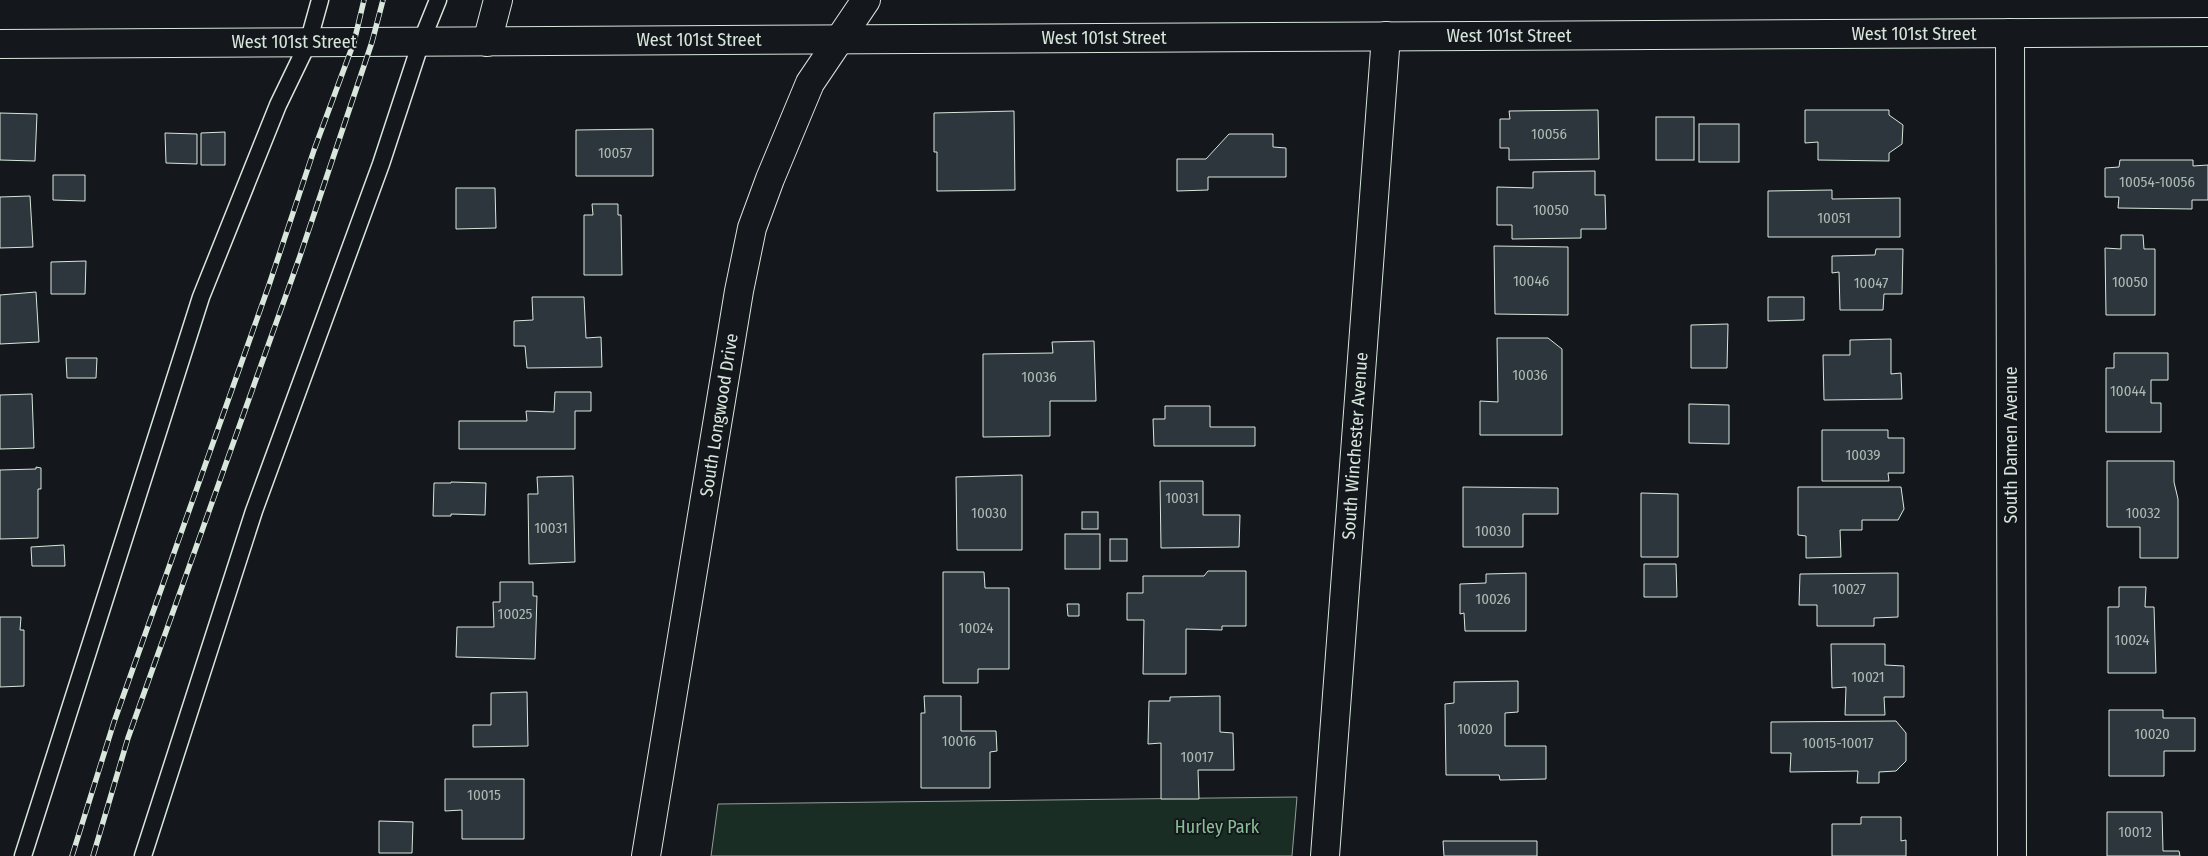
<svg xmlns="http://www.w3.org/2000/svg" width="2208" height="856" viewBox="0 0 2208 856" font-family="'Fira Sans Condensed',sans-serif">
	<rect width="100%" height="100%" fill="#14181c"/>
	<!-- green -->
	<path fill="#1a2d24" stroke="#939e99" d="M1297,797L1292,856H711L718,804Z"/>
	<!-- building -->
	<g fill="#2c363c" stroke="#d8e6dc">
		<path d="M1598,110L1599,159L1509,160V148H1500V119H1510L1509,111Z"/>
		<path d="M1805,110H1889V115L1903,125L1902,144L1889,153V161L1818,160V142L1805,143Z"/>
		<path d="M1014,111L1015,190L937,191V152H934V113Z"/>
		<path d="M0,113L37,114L35,161L0,160Z"/>
		<rect x="1656" y="117" width="38" height="43"/>
		<rect x="1699" y="124" width="40" height="38"/>
		<path d="M653,129V176H576V130Z"/>
		<path d="M225,132V165H201V133Z"/>
		<path d="M165,133L197,134V164L166,163Z"/>
		<path d="M1229,134H1273V147L1286,148V177H1208V190L1177,191V159H1206Z"/>
		<path d="M2120,160H2193V166L2208,165V200H2192V209L2118,208L2119,197H2105V168L2119,167Z"/>
		<path d="M1595,171V195H1605L1606,229H1581V238L1512,239V225H1497V187L1533,188V172Z"/>
		<path d="M53,175H85V201L53,200Z"/>
		<path d="M456,188H495L496,228L456,229Z"/>
		<path d="M1832,190V199L1900,198V237H1768V191Z"/>
		<path d="M30,196L33,247L0,248V197Z"/>
		<path d="M592,204H618V215H621L622,275H584V215H593Z"/>
		<path d="M2121,235H2143L2144,249H2155V315H2106L2105,248L2121,249Z"/>
		<path d="M1494,246L1568,247V315L1495,314Z"/>
		<path d="M1876,249H1903L1902,294H1884L1883,310H1840L1839,272L1832,273V256L1875,255Z"/>
		<path d="M86,261L85,294H51V262Z"/>
		<path d="M36,292L39,342L0,344V295Z"/>
		<path d="M532,297H584L586,338L601,337L602,367L527,368L525,346H514V321L533,320Z"/>
		<path d="M1768,297H1804V320L1768,321Z"/>
		<path d="M1728,324L1727,368H1691V325Z"/>
		<path d="M1497,338H1548L1562,349V435H1480V401L1498,402Z"/>
		<path d="M1891,339V374L1901,373L1902,399L1824,400L1823,355H1850V340Z"/>
		<path d="M1094,341L1096,401H1050V436L983,437V354L1053,353L1052,342Z"/>
		<path d="M2114,353H2168V380H2151V403H2161V432H2106V368H2114Z"/>
		<path d="M66,358H97L96,378H67Z"/>
		<path d="M555,392H591V411H575V449H459V421H527L526,411L554,412Z"/>
		<path d="M32,394L34,448L0,449V395Z"/>
		<path d="M1689,404L1729,405V444L1689,443Z"/>
		<path d="M1165,406H1210V427H1255V446H1154L1153,419H1165Z"/>
		<path d="M1822,430H1888V438H1904V473H1888L1889,481H1822Z"/>
		<path d="M2107,461H2174V482L2178,499V558H2140V527H2107Z"/>
		<path d="M36,467L41,468V489H38V538L0,539V470L36,469Z"/>
		<path d="M1022,475V550H957L956,477Z"/>
		<path d="M573,476L575,562L529,564L528,494H538L537,477Z"/>
		<path d="M1160,481H1203V515H1240L1239,547L1161,548Z"/>
		<path d="M451,482L486,483L485,515L451,514V516H433L434,483H451Z"/>
		<path d="M1463,487L1558,488V514H1523V547H1463Z"/>
		<path d="M1798,487H1901L1904,509L1898,520H1862V530H1840L1841,557L1806,558V536L1798,535Z"/>
		<path d="M1641,493L1678,494V557H1641Z"/>
		<rect x="1082" y="512" width="16" height="17"/>
		<rect x="1065" y="534" width="35" height="35"/>
		<rect x="1110" y="539" width="17" height="22"/>
		<path d="M64,545L65,566H32L31,547Z"/>
		<path d="M1644,564H1676L1677,597H1644Z"/>
		<path d="M1208,571H1246V626H1222V630L1186,629V674H1143L1144,620H1127V593H1143V576H1204Z"/>
		<path d="M943,572H984L985,588H1009V669H978V683H943Z"/>
		<path d="M1526,573V631H1465L1464,613L1460,614V584L1486,583V574Z"/>
		<path d="M1898,573V617L1874,618V626H1817V605H1799L1800,574Z"/>
		<path d="M500,582H533V596H537L535,659L456,657L457,627H494L493,602H500Z"/>
		<path d="M2119,587H2146L2145,607H2154L2156,673H2108V607H2119Z"/>
		<path d="M1067,604H1079V616H1068Z"/>
		<path d="M0,617H21L20,630H24V686L0,687Z"/>
		<path d="M1831,644H1885V665L1904,666V697H1884L1885,715H1845L1846,687L1832,688Z"/>
		<path d="M1518,681V712L1505,713V746H1546V779L1500,780L1499,775H1446L1445,704L1454,703V682Z"/>
		<path d="M527,692L528,746L473,747V725H491V693Z"/>
		<path d="M924,696H961V731H996L997,751L990,752V788H921V713H925Z"/>
		<path d="M1220,696V732L1233,733L1234,770H1198L1199,799H1161V743L1148,744L1149,701H1170V697Z"/>
		<path d="M2109,710H2163V718H2195V751H2164V776H2109Z"/>
		<path d="M1896,721L1906,733V761L1896,771L1879,772V783H1857L1858,771L1790,772L1791,753H1771V722Z"/>
		<path d="M445,779H524V839H462V810L445,811Z"/>
		<path d="M2107,812H2162L2163,851H2179L2180,856H2107Z"/>
		<path d="M1861,817H1901V841L1906,840V856H1832V824H1861Z"/>
		<path d="M379,821L413,822L412,853H379Z"/>
		<path d="M1443,841H1537V856H1444Z"/>
	</g>
	<g fill="none" stroke-linecap="round" stroke-linejoin="round">
		<!-- service casing -->
		<g stroke="#d8e6dc" stroke-width="19">
			<g id="service">
				<path d="M23,856L201,297L278,105L308,43L320,0"/>
				<path d="M143,856L254,511L381,164L421,42L438,0"/>
			</g>
		</g>
		<!-- minor casing -->
		<g stroke="#d8e6dc" stroke-width="30">
			<g id="minor">
				<path d="M2010,33L2012,856"/>
				<path d="M487,42L498,0"/>
				<path d="M0,44L2208,32"/>
				<path d="M1325,856L1386,36"/>
			</g>
		</g>
		<!-- tertiary casing -->
		<g stroke="#d8e6dc" stroke-width="30">
			<path id="tertiary" d="M646,856L739,291L752,228L770,179L810,83L866,0"/>
		</g>
		<!-- service -->
		<use href="#service" stroke="#14181c" stroke-width="16"/>
		<!-- minor -->
		<use href="#minor" stroke="#14181c" stroke-width="28"/>
		<!-- tertiary -->
		<use href="#tertiary" stroke="#14181c" stroke-width="28"/>
		<!-- rail casing -->
		<g stroke="#d8e6dc" stroke-width="5.5">
			<g id="rail">
				<path d="M72,856L114,722L269,285L314,150L354,42L364,0"/>
				<path d="M93,856L128,738L300,256L372,42L383,0"/>
			</g>
		</g>
		<!-- rail -->
		<use href="#rail" stroke="#14181c" stroke-width="4" stroke-dasharray="11" stroke-linecap="butt"/>
	</g>
	<g text-anchor="middle" stroke-width="4" stroke-linejoin="round" paint-order="stroke">
		<!-- number labels -->
		<g font-size="15" fill="#adbab4">
			<text x="1549" y="139">10056</text>
			<text x="615" y="158">10057</text>
			<text x="2157" y="187">10054-10056</text>
			<text x="1551" y="215">10050</text>
			<text x="1834" y="223">10051</text>
			<text x="1531" y="286">10046</text>
			<text x="2130" y="287">10050</text>
			<text x="1871" y="288">10047</text>
			<text x="1530" y="380">10036</text>
			<text x="1039" y="382">10036</text>
			<text x="2128" y="396">10044</text>
			<text x="1863" y="460">10039</text>
			<text x="1182" y="503">10031</text>
			<text x="989" y="518">10030</text>
			<text x="2143" y="518">10032</text>
			<text x="551" y="533">10031</text>
			<text x="1493" y="536">10030</text>
			<text x="1849" y="594">10027</text>
			<text x="1493" y="604">10026</text>
			<text x="515" y="619">10025</text>
			<text x="976" y="633">10024</text>
			<text x="2132" y="645">10024</text>
			<text x="1868" y="682">10021</text>
			<text x="1475" y="734">10020</text>
			<text x="2152" y="739">10020</text>
			<text x="959" y="746">10016</text>
			<text x="1838" y="748">10015-10017</text>
			<text x="1197" y="762">10017</text>
			<text x="484" y="800">10015</text>
			<text x="2135" y="837">10012</text>
		</g>
		<!-- street labels -->
		<g font-size="18" fill="#d8e6dc" stroke="#14181c">
			<text x="1914" y="40">West 101st Street</text>
			<text x="1509" y="42">West 101st Street</text>
			<text x="1104" y="44">West 101st Street</text>
			<text x="699" y="46">West 101st Street</text>
			<text x="294" y="48">West 101st Street</text>
			<text transform="translate(719 415) rotate(-81)" y="6">South Longwood Drive</text>
			<text transform="translate(2011 445) rotate(-90)" y="6">South Damen Avenue</text>
			<text transform="translate(1355 446) rotate(-86)" y="6">South Winchester Avenue</text>
		</g>
		<!-- park labels -->
		<g font-size="18" fill="#8ac095" stroke="#14181c">
			<text x="1217" y="833">Hurley Park</text>
		</g>
	</g>
</svg>
